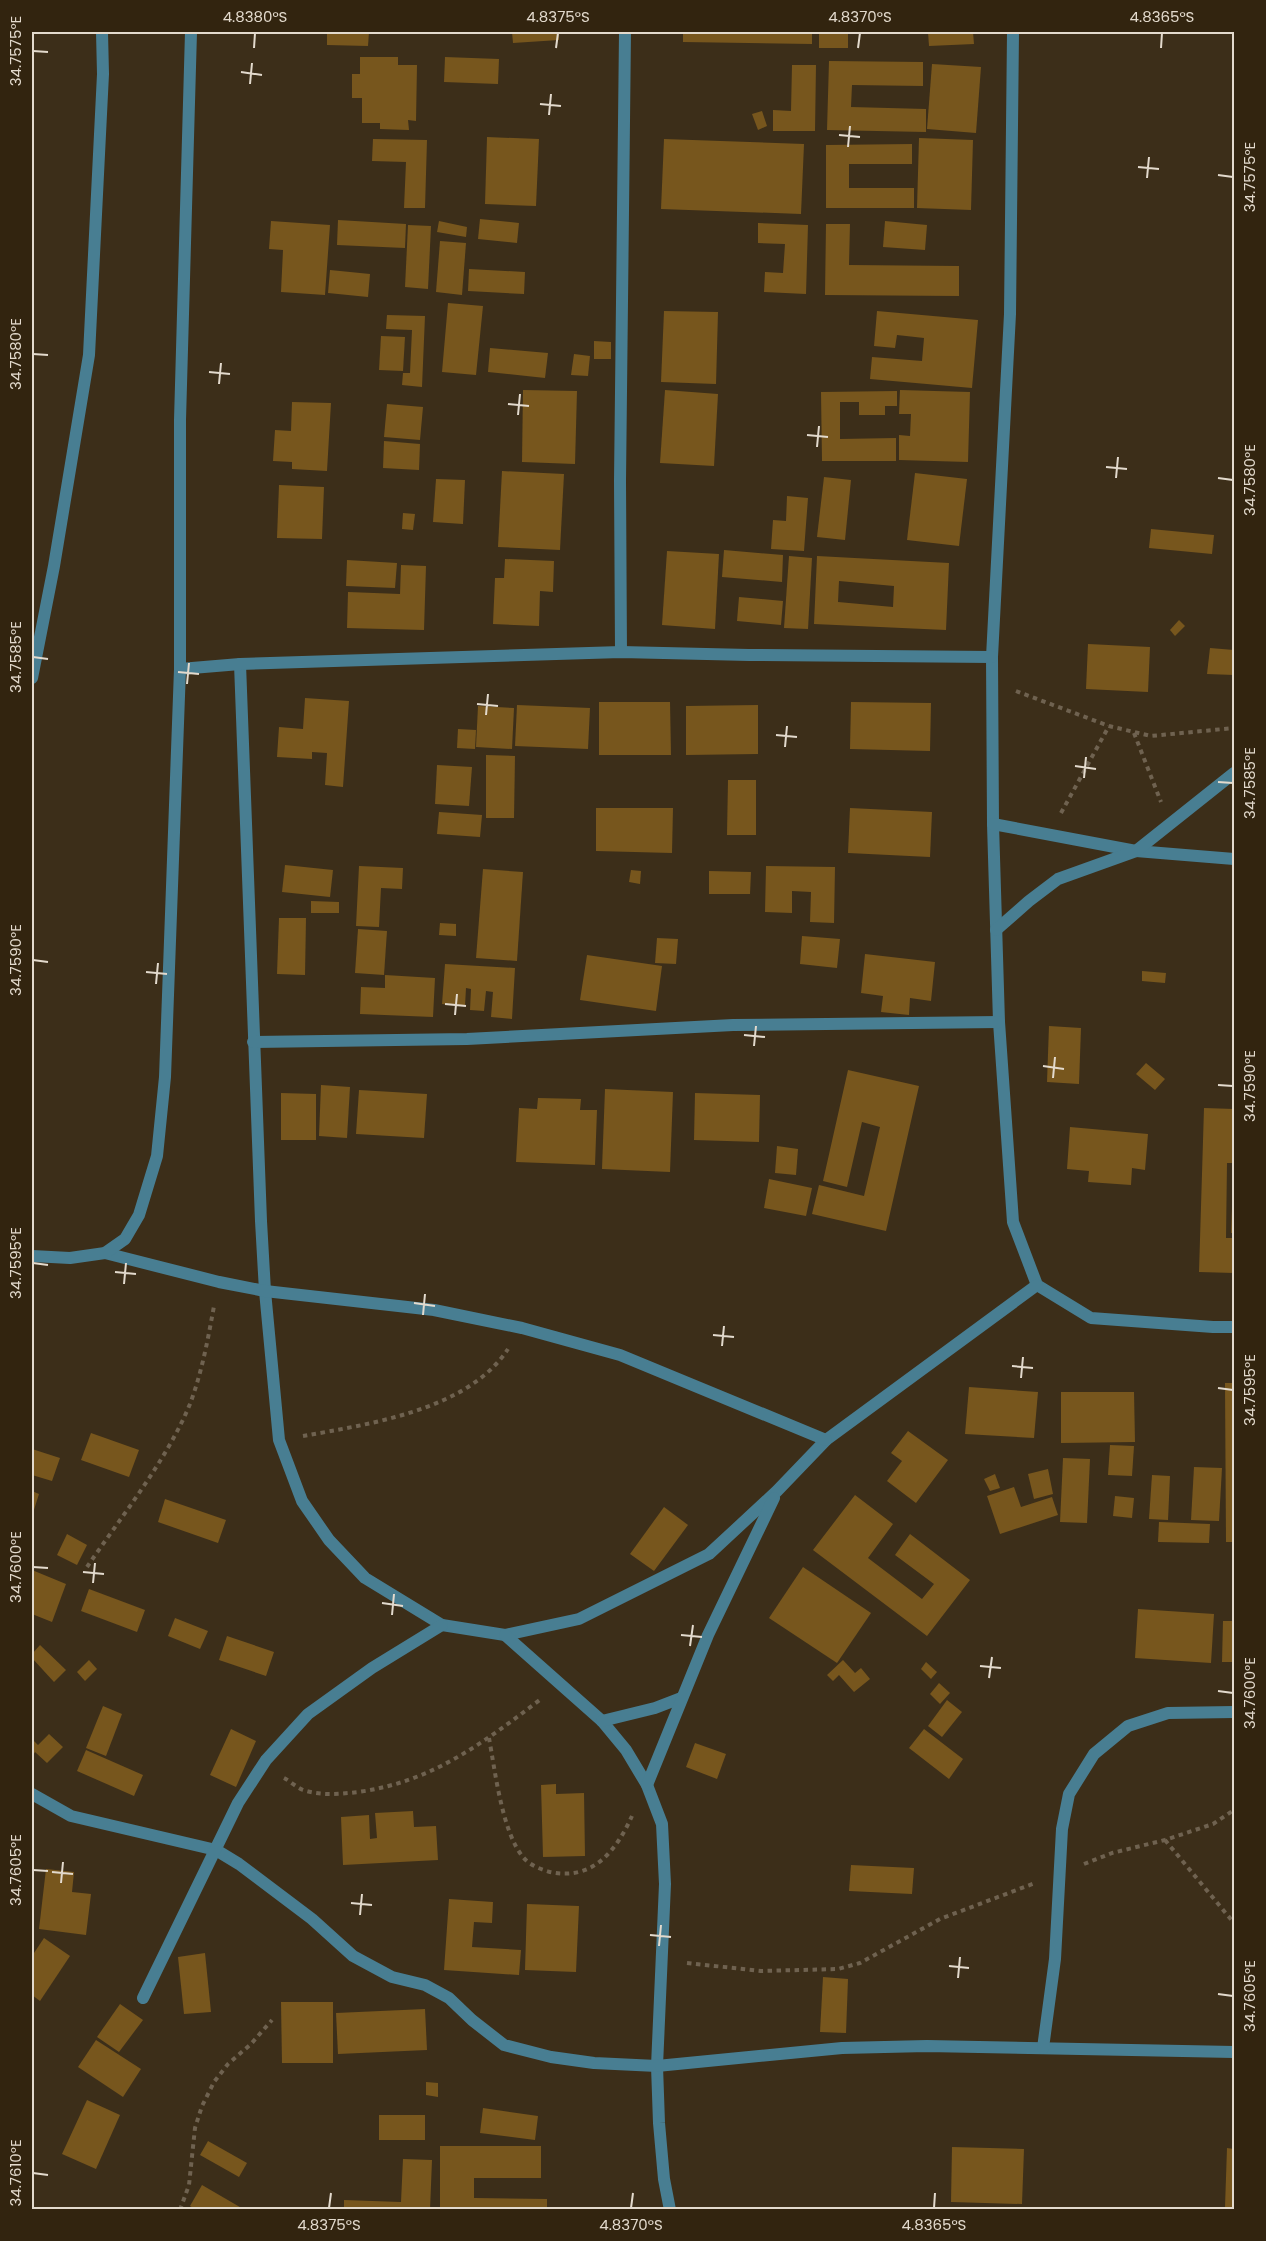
<svg xmlns="http://www.w3.org/2000/svg" width="1266" height="2241" viewBox="0 0 1266 2241" font-family="Poppins,sans-serif">
	<rect width="100%" height="100%" fill="#3c2e19"/>
	<!-- building -->
	<g fill="#77561d" fill-rule="evenodd">
		<path d="M327,32H369L368,46L327,45Z"/>
		<path d="M512,32H559V40L513,43Z"/>
		<path d="M683,32H812V44L683,42Z"/>
		<rect x="819" y="32" width="29" height="16"/>
		<path d="M928,32H973L974,44L929,46Z"/>
		<path d="M360,57H398V65H417L416,121L408,120L409,130L380,129V123H362V98H352V74H360Z"/>
		<path d="M445,57L499,59L498,84L444,82Z"/>
		<path d="M829,61L923,62V86L852,85L851,107L926,109V132L827,130Z"/>
		<path d="M932,64L981,67L976,133L927,129Z"/>
		<path d="M792,65H816L815,131H773V110L791,111Z"/>
		<path d="M762,111L767,126L758,130L752,114Z"/>
		<path d="M487,137L539,139L536,206L485,204Z"/>
		<path d="M919,138L973,140L971,210L917,208Z"/>
		<path d="M373,139L427,140L425,208H404L406,162L372,161Z"/>
		<path d="M664,139L804,144L801,214L661,209Z"/>
		<path d="M912,144V164H849V188H914V208H826V145Z"/>
		<path d="M480,219L519,223L517,243L478,239Z"/>
		<path d="M338,220L406,224L405,248L337,245Z"/>
		<path d="M271,221L330,225L325,295L281,292L283,250L269,249Z"/>
		<path d="M439,221L467,227L466,237L437,232Z"/>
		<path d="M885,221L927,225L925,250L883,247Z"/>
		<path d="M758,223L808,225L806,294L764,292L765,272L783,273L785,244L758,243Z"/>
		<path d="M826,224H850L849,265L959,266V296L825,295Z"/>
		<path d="M408,225L431,226L428,289L405,287Z"/>
		<path d="M440,241L466,243L462,295L436,292Z"/>
		<path d="M469,269L525,272L524,294L468,291Z"/>
		<path d="M330,270L370,274L368,297L328,293Z"/>
		<path d="M448,303L483,306L476,375L442,372Z"/>
		<path d="M664,311L718,312L716,384L661,382Z"/>
		<path d="M877,311L978,320L972,388L870,379L872,357L922,361L924,338L897,335L895,348L874,346Z"/>
		<path d="M387,315L425,316L422,387L402,385L403,373H410L412,330L386,329Z"/>
		<path d="M381,336L405,337L403,371L379,370Z"/>
		<path d="M594,341L611,342V359H594Z"/>
		<path d="M490,348L548,353L545,378L488,372Z"/>
		<path d="M574,354L590,356L588,376L571,375Z"/>
		<path d="M523,390L577,391L575,464L522,462Z"/>
		<path d="M665,390L718,394L714,466L660,463Z"/>
		<path d="M900,390L970,392L968,462L899,460V435L910,436L911,414H899Z"/>
		<path d="M897,391V406H885V415H859V402H840V439L896,438V461H822L821,392Z"/>
		<path d="M292,402L331,403L327,471L292,469V462L273,461L275,430L291,431Z"/>
		<path d="M387,404L423,407L420,440L384,437Z"/>
		<path d="M384,441L420,444L419,470L383,468Z"/>
		<path d="M502,471L564,474L560,550L498,547Z"/>
		<path d="M915,473L967,479L959,546L907,540Z"/>
		<path d="M824,477L851,480L845,540L817,537Z"/>
		<path d="M436,479L465,480L463,524L433,522Z"/>
		<path d="M279,485L324,487L322,539L277,538Z"/>
		<path d="M787,496L808,498L804,551L771,549L773,520L786,521Z"/>
		<path d="M403,513L415,514L413,530L402,529Z"/>
		<path d="M1151,529L1214,535L1212,554L1149,548Z"/>
		<path d="M724,550L783,555L782,582L722,577Z"/>
		<path d="M667,551L719,554L715,629L662,625Z"/>
		<path d="M789,556L812,558L808,629L784,628Z"/>
		<path d="M817,556L949,563L946,630L814,624ZM839,581L894,586L893,607L838,602Z"/>
		<path d="M505,559L554,561L553,592L540,591L539,626L493,624L495,578H504Z"/>
		<path d="M347,560L397,563L395,588L346,586Z"/>
		<path d="M401,565L426,566L424,630L347,628L348,592L400,594Z"/>
		<path d="M739,597L783,601L781,625L737,621Z"/>
		<path d="M1179,620L1185,626L1175,636L1170,630Z"/>
		<path d="M1088,644L1150,647L1148,692L1086,689Z"/>
		<path d="M1210,648L1234,650V675L1207,674Z"/>
		<path d="M305,698L349,701L343,787L325,785L327,753L312,752V759L277,757L279,727L303,729Z"/>
		<path d="M599,702H670L671,755H599Z"/>
		<path d="M851,702L931,703L930,751L850,749Z"/>
		<path d="M517,705L590,708L588,749L515,746Z"/>
		<path d="M758,705V754L686,755V706Z"/>
		<path d="M478,706L514,708L512,749L476,747Z"/>
		<path d="M458,729L476,730L475,749L457,748Z"/>
		<path d="M486,755L515,756L514,818H486Z"/>
		<path d="M437,765L472,767L469,806L435,804Z"/>
		<path d="M728,780H756V835H727Z"/>
		<path d="M596,808H673L672,853L596,851Z"/>
		<path d="M850,808L932,812L930,857L848,853Z"/>
		<path d="M439,812L482,815L480,837L437,834Z"/>
		<path d="M285,865L333,870L330,897L282,892Z"/>
		<path d="M359,866L403,868L402,889L381,888L379,927L356,926Z"/>
		<path d="M766,866L835,867L834,923L810,922L811,892L792,891V913L765,912Z"/>
		<path d="M483,869L523,872L517,961L476,958Z"/>
		<path d="M631,870L641,871L640,884L629,882Z"/>
		<path d="M709,871L751,872L750,894H709Z"/>
		<path d="M311,901L339,902V913H311Z"/>
		<path d="M279,918H306L305,975L277,974Z"/>
		<path d="M440,923L456,924V936L439,935Z"/>
		<path d="M358,929L387,931L384,975L355,973Z"/>
		<path d="M802,936L840,939L837,968L800,964Z"/>
		<path d="M657,938L678,939L676,964L655,963Z"/>
		<path d="M865,954L935,962L931,1001L910,998L909,1015L881,1012L883,996L861,993Z"/>
		<path d="M587,955L662,966L656,1011L580,1000Z"/>
		<path d="M445,964L515,968L512,1019L491,1017L493,992L486,991L484,1011L470,1010L471,989L466,988L465,1006L442,1004Z"/>
		<path d="M1142,971L1166,973L1165,983L1142,981Z"/>
		<path d="M385,975L435,978L433,1017L360,1014L361,987L385,988Z"/>
		<path d="M1049,1026L1081,1028L1079,1084L1047,1082Z"/>
		<path d="M1146,1063L1165,1079L1155,1090L1136,1074Z"/>
		<path d="M848,1070L919,1086L886,1231L812,1214L819,1185L864,1196L880,1127L862,1122L847,1187L823,1181Z"/>
		<path d="M321,1085L350,1087L347,1138L319,1136Z"/>
		<path d="M605,1089L673,1092L670,1172L602,1169Z"/>
		<path d="M359,1090L427,1094L424,1138L356,1134Z"/>
		<path d="M281,1093L316,1094V1140H281Z"/>
		<path d="M695,1093L760,1095L759,1142L694,1140Z"/>
		<path d="M538,1098L581,1099L580,1110H597L595,1165L516,1162L519,1108L537,1109Z"/>
		<path d="M1204,1108L1234,1109V1163H1227L1226,1238H1233L1232,1260H1234V1273L1199,1272Z"/>
		<path d="M1070,1127L1148,1134L1145,1170L1132,1168L1131,1185L1088,1182L1089,1171L1067,1169Z"/>
		<path d="M777,1146L798,1149L796,1175L775,1173Z"/>
		<path d="M769,1179L812,1188L806,1216L764,1208Z"/>
		<path d="M1233,1181H1234V1233H1231Z"/>
		<path d="M1225,1383H1234V1542H1226Z"/>
		<path d="M969,1387L1038,1392L1034,1438L965,1434Z"/>
		<path d="M1061,1392H1134L1135,1442L1061,1443Z"/>
		<path d="M908,1431L948,1460L916,1503L887,1481L902,1461L891,1453Z"/>
		<path d="M91,1433L139,1450L129,1477L81,1460Z"/>
		<path d="M1110,1445L1134,1446L1132,1476L1108,1475Z"/>
		<path d="M32,1449L60,1458L52,1481L32,1475Z"/>
		<path d="M1063,1458L1090,1459L1087,1523L1060,1522Z"/>
		<path d="M1194,1467L1222,1468L1219,1521L1191,1520Z"/>
		<path d="M1048,1469L1053,1494L1034,1499L1028,1474Z"/>
		<path d="M995,1474L1000,1488L990,1491L984,1479Z"/>
		<path d="M1152,1475L1170,1476L1168,1520L1149,1519Z"/>
		<path d="M1014,1487L1021,1507L1052,1497L1058,1515L1000,1534L987,1496Z"/>
		<path d="M32,1491L39,1494L32,1516Z"/>
		<path d="M855,1495L893,1524L868,1558L922,1599L934,1584L895,1555L910,1534L970,1580L927,1636L813,1550Z"/>
		<path d="M1115,1496L1134,1498L1132,1518L1113,1516Z"/>
		<path d="M165,1499L226,1520L218,1543L158,1522Z"/>
		<path d="M664,1507L688,1525L654,1571L630,1554Z"/>
		<path d="M1159,1522L1210,1524L1209,1543L1158,1542Z"/>
		<path d="M67,1534L87,1545L77,1565L57,1555Z"/>
		<path d="M803,1567L871,1613L837,1663L769,1618Z"/>
		<path d="M32,1570L66,1584L52,1622L32,1614Z"/>
		<path d="M89,1589L145,1610L137,1632L81,1611Z"/>
		<path d="M1138,1609L1214,1614L1211,1663L1135,1658Z"/>
		<path d="M175,1618L208,1631L200,1649L168,1636Z"/>
		<path d="M1223,1621H1234V1662H1222Z"/>
		<path d="M227,1636L274,1652L266,1676L219,1660Z"/>
		<path d="M40,1645L66,1670L54,1682L32,1658V1654Z"/>
		<path d="M89,1660L97,1669L85,1681L77,1672Z"/>
		<path d="M843,1660L855,1673L861,1668L870,1679L854,1692L839,1675L833,1681L827,1675Z"/>
		<path d="M926,1662L937,1672L931,1679L921,1669Z"/>
		<path d="M939,1683L950,1693L940,1704L930,1694Z"/>
		<path d="M947,1700L962,1712L942,1737L928,1726Z"/>
		<path d="M103,1706L122,1714L106,1756L86,1748Z"/>
		<path d="M231,1729L256,1741L236,1787L210,1775Z"/>
		<path d="M924,1729L963,1759L949,1779L909,1748Z"/>
		<path d="M49,1734L63,1747L47,1763L35,1752L32,1757V1739L38,1745Z"/>
		<path d="M695,1743L726,1754L717,1779L686,1767Z"/>
		<path d="M86,1750L143,1775L134,1796L77,1771Z"/>
		<path d="M556,1784V1794L584,1793L585,1856L543,1857L541,1785Z"/>
		<path d="M413,1811L414,1827L436,1826L438,1860L343,1865L341,1817L369,1815L370,1839L377,1838L375,1813Z"/>
		<path d="M851,1865L914,1868L912,1894L849,1891Z"/>
		<path d="M46,1869L74,1872L72,1892L91,1894L86,1935L39,1929Z"/>
		<path d="M449,1899L493,1902L492,1923L474,1922L472,1947L521,1950L519,1975L444,1970Z"/>
		<path d="M527,1904L579,1906L576,1972L525,1970Z"/>
		<path d="M44,1938L70,1956L40,2001L32,1995V1956Z"/>
		<path d="M205,1953L211,2012L184,2014L178,1957Z"/>
		<path d="M823,1977L848,1979L846,2033L820,2032Z"/>
		<path d="M281,2002H333V2063H282Z"/>
		<path d="M120,2004L143,2020L119,2052L97,2037Z"/>
		<path d="M425,2009L427,2050L338,2054L336,2013Z"/>
		<path d="M96,2040L141,2069L123,2097L78,2067Z"/>
		<path d="M426,2082L438,2083V2097L426,2095Z"/>
		<path d="M87,2100L120,2115L96,2169L62,2154Z"/>
		<path d="M483,2108L538,2116L535,2140L480,2133Z"/>
		<rect x="379" y="2115" width="46" height="25"/>
		<path d="M208,2141L247,2163L239,2177L200,2155Z"/>
		<path d="M440,2146H541V2178H474V2198L547,2199V2210H440Z"/>
		<path d="M952,2147L1024,2149L1022,2204L951,2202Z"/>
		<path d="M1227,2148L1234,2149V2207H1225Z"/>
		<path d="M403,2159L432,2160L430,2210H344V2200L401,2202Z"/>
		<path d="M202,2185L245,2210H196L190,2206Z"/>
	</g>
	<g fill="none" stroke-linecap="round" stroke-linejoin="round">
		<!-- path -->
		<g stroke="#6f6250" stroke-width="4" stroke-dasharray="4.5 4.5" stroke-linecap="butt">
			<path d="M1016,691L1109,726L1151,736L1234,728"/>
			<path d="M1134,733L1161,802"/>
			<path d="M1061,813L1109,726"/>
			<path d="M303,1436C370,1424 468,1410 508,1349"/>
			<path d="M87,1567C121,1517 167,1460 190,1404C202,1372 208,1339 214,1306"/>
			<path d="M489,1738C495,1770 502,1832 523,1857C529,1865 540,1869 550,1872C593,1881 616,1851 632,1816"/>
			<path d="M284,1778C290,1781 296,1787 303,1790C321,1796 340,1794 358,1792C432,1782 483,1743 541,1699"/>
			<path d="M1165,1840L1234,1923"/>
			<path d="M1084,1864L1112,1853L1165,1840L1213,1824L1234,1810"/>
			<path d="M687,1963L761,1971L838,1969L860,1963L940,1919L1035,1883"/>
			<path d="M180,2210L189,2185L195,2128L202,2106L214,2082L228,2064L251,2044L272,2020"/>
		</g>
		<!-- lane -->
		<path stroke="#487e92" stroke-width="12" d="M32,678L54,566L89,355L103,74L102,32"/>
		<!-- street -->
		<g stroke="#487e92" stroke-width="12">
			<path d="M1013,32L1010,314L992,657L993,824L999,1022L1013,1222L1037,1285L1091,1318L1213,1327H1234"/>
			<path d="M621,652L620,481L625,32"/>
			<path d="M240,664L261,1221L265,1291L279,1440L302,1501L329,1540L365,1578L442,1625L505,1635L579,1619L709,1554L777,1491L826,1440L1037,1285"/>
			<path d="M180,669L240,664L621,652L749,655L992,657"/>
			<path d="M993,824L1136,851L1234,859"/>
			<path d="M996,930L1029,901L1058,879L1136,851L1234,773"/>
			<path d="M253,1042L467,1039L733,1025L999,1022"/>
			<path d="M105,1253L219,1282L265,1291L434,1310L522,1328L620,1355L826,1440"/>
			<path d="M32,1256L70,1258L105,1253L125,1239L139,1215L157,1156L165,1077L180,669V420L191,32"/>
			<path d="M505,1635L602,1721L626,1750L647,1785L662,1824L665,1884L657,2066L659,2123L664,2179L670,2210"/>
			<path d="M602,1721L655,1708L681,1698"/>
			<path d="M647,1785L708,1635L774,1498"/>
			<path d="M32,1794L71,1816L216,1850L239,1864L312,1919L353,1956L392,1977L425,1985L449,1998L472,2020L504,2045L551,2057L594,2063L657,2066L842,2048L927,2046L1234,2052"/>
			<path d="M143,1998L238,1803L266,1760L308,1714L372,1668L442,1625"/>
			<path d="M1043,2048L1055,1959L1062,1829L1069,1794L1094,1754L1128,1726L1168,1713L1234,1712"/>
		</g>
	</g>
	<!-- ticks -->
	<path fill="none" stroke="#e3dacd" stroke-width="2" d="M254,48L255,33M556,48L558,33M858,48L860,33M1161,48L1162,33M33,51L48,52M241,72L262,75M250,84L252,63M540,104L561,106M549,115L551,94M839,135L860,137M848,147L850,126M1138,167L1159,169M1218,175L1233,177M1147,178L1149,157M33,354L48,355M209,372L230,374M219,384L221,363M508,404L529,406M518,415L520,394M807,435L828,437M817,447L819,426M1106,467L1127,469M1116,478L1118,457M1218,478L1233,480M33,657L48,659M178,672L199,674M187,684L189,663M477,704L498,706M486,715L488,694M776,735L797,737M785,747L787,726M1075,766L1096,769M1084,778L1086,757M1218,782L1233,783M33,960L48,962M146,972L167,974M156,984L158,963M445,1004L466,1006M455,1015L457,994M744,1035L765,1037M754,1046L756,1026M1043,1066L1064,1069M1053,1078L1055,1057M1218,1085L1233,1086M33,1263L48,1265M115,1272L136,1274M124,1284L126,1263M414,1303L435,1306M423,1315L425,1294M713,1335L734,1337M722,1346L724,1326M1012,1366L1033,1368M1021,1378L1023,1357M1218,1388L1233,1390M33,1567L48,1568M83,1572L104,1574M93,1583L95,1563M382,1603L403,1606M392,1615L394,1594M681,1635L702,1637M690,1646L693,1625M980,1666L1001,1668M989,1678L992,1657M1218,1691L1233,1693M33,1870L48,1871M52,1872L73,1874M61,1883L63,1862M351,1903L372,1905M360,1915L362,1894M650,1935L671,1937M659,1946L661,1925M949,1966L969,1968M958,1978L960,1957M1218,1994L1233,1996M33,2173L48,2175M329,2208L331,2193M631,2208L633,2193M934,2208L935,2193"/>
	<!-- border -->
	<rect width="1266" height="2241" fill="none" stroke="#32240f" stroke-width="66"/>
	<rect x="33" y="33" width="1200" height="2175" fill="none" stroke="#e3dacd" stroke-width="2"/>
	<g font-size="15" text-anchor="middle" fill="#e3dacd">
		<text x="255" y="22">4.8380°S</text>
		<text x="558" y="22">4.8375°S</text>
		<text x="860" y="22">4.8370°S</text>
		<text x="1162" y="22">4.8365°S</text>
		<text transform="translate(16 51) rotate(-90)" y="5">34.7575°E</text>
		<text transform="translate(1250 177) rotate(-90)" y="5">34.7575°E</text>
		<text transform="translate(16 354) rotate(-90)" y="5">34.7580°E</text>
		<text transform="translate(1250 480) rotate(-90)" y="5">34.7580°E</text>
		<text transform="translate(16 657) rotate(-90)" y="5">34.7585°E</text>
		<text transform="translate(1250 783) rotate(-90)" y="5">34.7585°E</text>
		<text transform="translate(16 960) rotate(-90)" y="5">34.7590°E</text>
		<text transform="translate(1250 1086) rotate(-90)" y="5">34.7590°E</text>
		<text transform="translate(16 1263) rotate(-90)" y="5">34.7595°E</text>
		<text transform="translate(1250 1390) rotate(-90)" y="5">34.7595°E</text>
		<text transform="translate(16 1567) rotate(-90)" y="5">34.7600°E</text>
		<text transform="translate(1250 1693) rotate(-90)" y="5">34.7600°E</text>
		<text transform="translate(16 1870) rotate(-90)" y="5">34.7605°E</text>
		<text transform="translate(1250 1996) rotate(-90)" y="5">34.7605°E</text>
		<text transform="translate(16 2173) rotate(-90)" y="5">34.7610°E</text>
		<text x="329" y="2230">4.8375°S</text>
		<text x="631" y="2230">4.8370°S</text>
		<text x="934" y="2230">4.8365°S</text>
	</g>
</svg>
